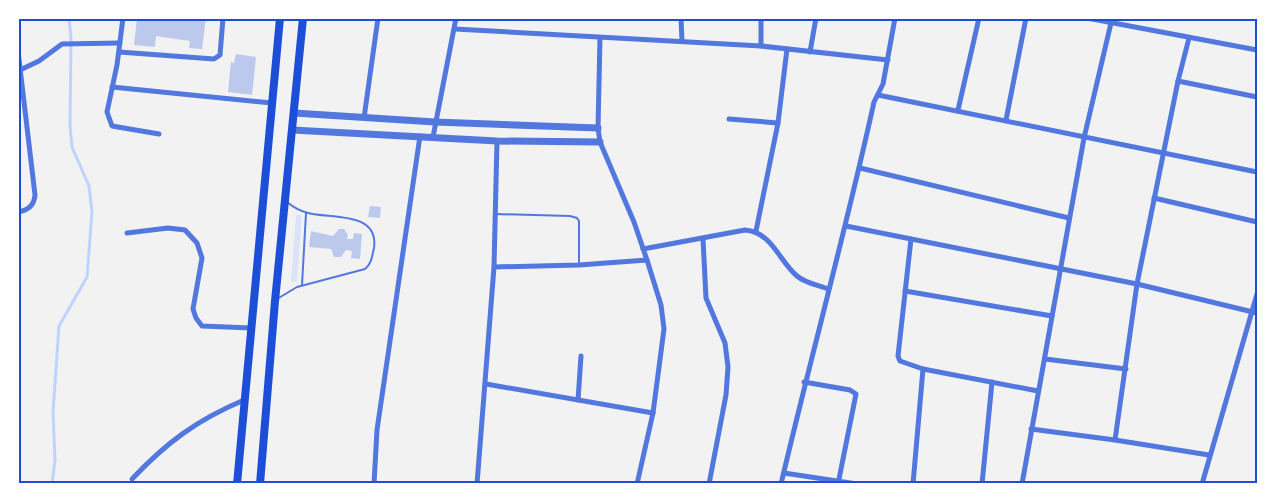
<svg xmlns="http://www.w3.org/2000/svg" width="1275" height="502" viewBox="0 0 1275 502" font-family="'Space Grotesk',sans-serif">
	<rect width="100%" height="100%" fill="#f2f2f2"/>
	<!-- green -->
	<path fill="#dbe4f7" d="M296,215H302L297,282H291Z"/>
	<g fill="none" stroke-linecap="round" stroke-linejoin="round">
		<!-- stream -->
		<path stroke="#bfd3fe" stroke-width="3" d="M52,484L55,460L53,412L59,326L87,277L92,212L89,186L72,147L70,126L71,39L69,18"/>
	</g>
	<!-- building -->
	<g fill="#bdc9ec">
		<path d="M137,18H206L202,49L189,48L190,41L156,36L155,47L134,45Z"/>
		<path d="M236,54L256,57L252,95L228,92L231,62L234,63Z"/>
		<path d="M370,206L381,207L380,218L368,217Z"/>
		<path d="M339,229H344L348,235L347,239H353L354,233L362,234L360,259L351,258L352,251L346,250L341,257H334L331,249L309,247L311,231L333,236Z"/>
	</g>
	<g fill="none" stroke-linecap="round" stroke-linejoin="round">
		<!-- service -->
		<g stroke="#5277de" stroke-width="2">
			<path d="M495,214L570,216L577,218L579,221V265"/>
			<path d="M302,285L306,213"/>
			<path d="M277,299L297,287L365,269C372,263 372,256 374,248C379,211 331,219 308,213C300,211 293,207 287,202"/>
		</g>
		<!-- minor -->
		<g stroke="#5277de" stroke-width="5">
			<path d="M123,18L117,65L107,112L112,126L159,134"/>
			<path d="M681,18L682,41"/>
			<path d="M1087,18L1257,50"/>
			<path d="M455,29L761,46L888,60"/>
			<path d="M600,38L598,128L600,142L634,222L647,260L661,305L664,329L653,413L637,484"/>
			<path d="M761,46V18"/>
			<path d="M18,51L35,195C34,206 28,210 18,212"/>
			<path d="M119,52L214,59L220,55L223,18"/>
			<path d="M810,52L816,18"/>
			<path d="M20,70L39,61L62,44L120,43"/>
			<path d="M1178,81L1257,97"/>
			<path d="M112,87L272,103"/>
			<path d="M878,95L1257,172"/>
			<path d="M958,110L979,18"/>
			<path d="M364,118L378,18"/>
			<path d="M729,119L778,123"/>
			<path d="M1006,120L1026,18"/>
			<path d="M433,137L456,18"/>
			<path d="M860,168L1069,218"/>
			<path d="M1154,198L1257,222"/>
			<path d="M846,226L1137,284L1257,313"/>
			<path d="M756,231L778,123L787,49"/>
			<path d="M127,233L168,228L185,230L197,243L202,258L193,309L196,318L202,326L251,328"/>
			<path d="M703,239L706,298L725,343L728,367L726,395L709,484"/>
			<path d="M911,239L898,356L900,361L923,369L1038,391"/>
			<path d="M643,249L745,230C772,232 779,261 797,276C805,283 818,285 828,289"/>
			<path d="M494,267L579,265L647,260"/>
			<path d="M905,291L1052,316"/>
			<path d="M1045,359L1126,369"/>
			<path d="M804,382L850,390L856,394L838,484"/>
			<path d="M486,384L653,413"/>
			<path d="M578,400L581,356"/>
			<path d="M1031,429L1115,440L1209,455"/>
			<path d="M1115,440L1137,284L1178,81L1189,38"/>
			<path d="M784,473L857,484"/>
			<path d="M132,479C167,442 197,420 244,400"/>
			<path d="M374,484L377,430L420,136"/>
			<path d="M477,484L494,267L497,141"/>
			<path d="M781,484C811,356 846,230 874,102L883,84L895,18"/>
			<path d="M913,484L923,369"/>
			<path d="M982,484L992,382"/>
			<path d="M1022,484L1084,138L1111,23"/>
			<path d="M1202,484L1257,294"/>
		</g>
		<!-- tertiary -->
		<g stroke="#5277de" stroke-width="7">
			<path d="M294,113L435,122L598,128"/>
			<path d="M292,130L497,141L600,142"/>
		</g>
		<!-- trunk -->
		<g stroke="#1d4ed8" stroke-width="8">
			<path d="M237,484L280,18"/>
			<path d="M260,484L275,301L303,18"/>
		</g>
	</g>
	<!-- border -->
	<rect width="1275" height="502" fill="none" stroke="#ffffff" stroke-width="39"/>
	<rect x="20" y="20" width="1236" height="462" fill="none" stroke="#1d4ed8" stroke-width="2"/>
</svg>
